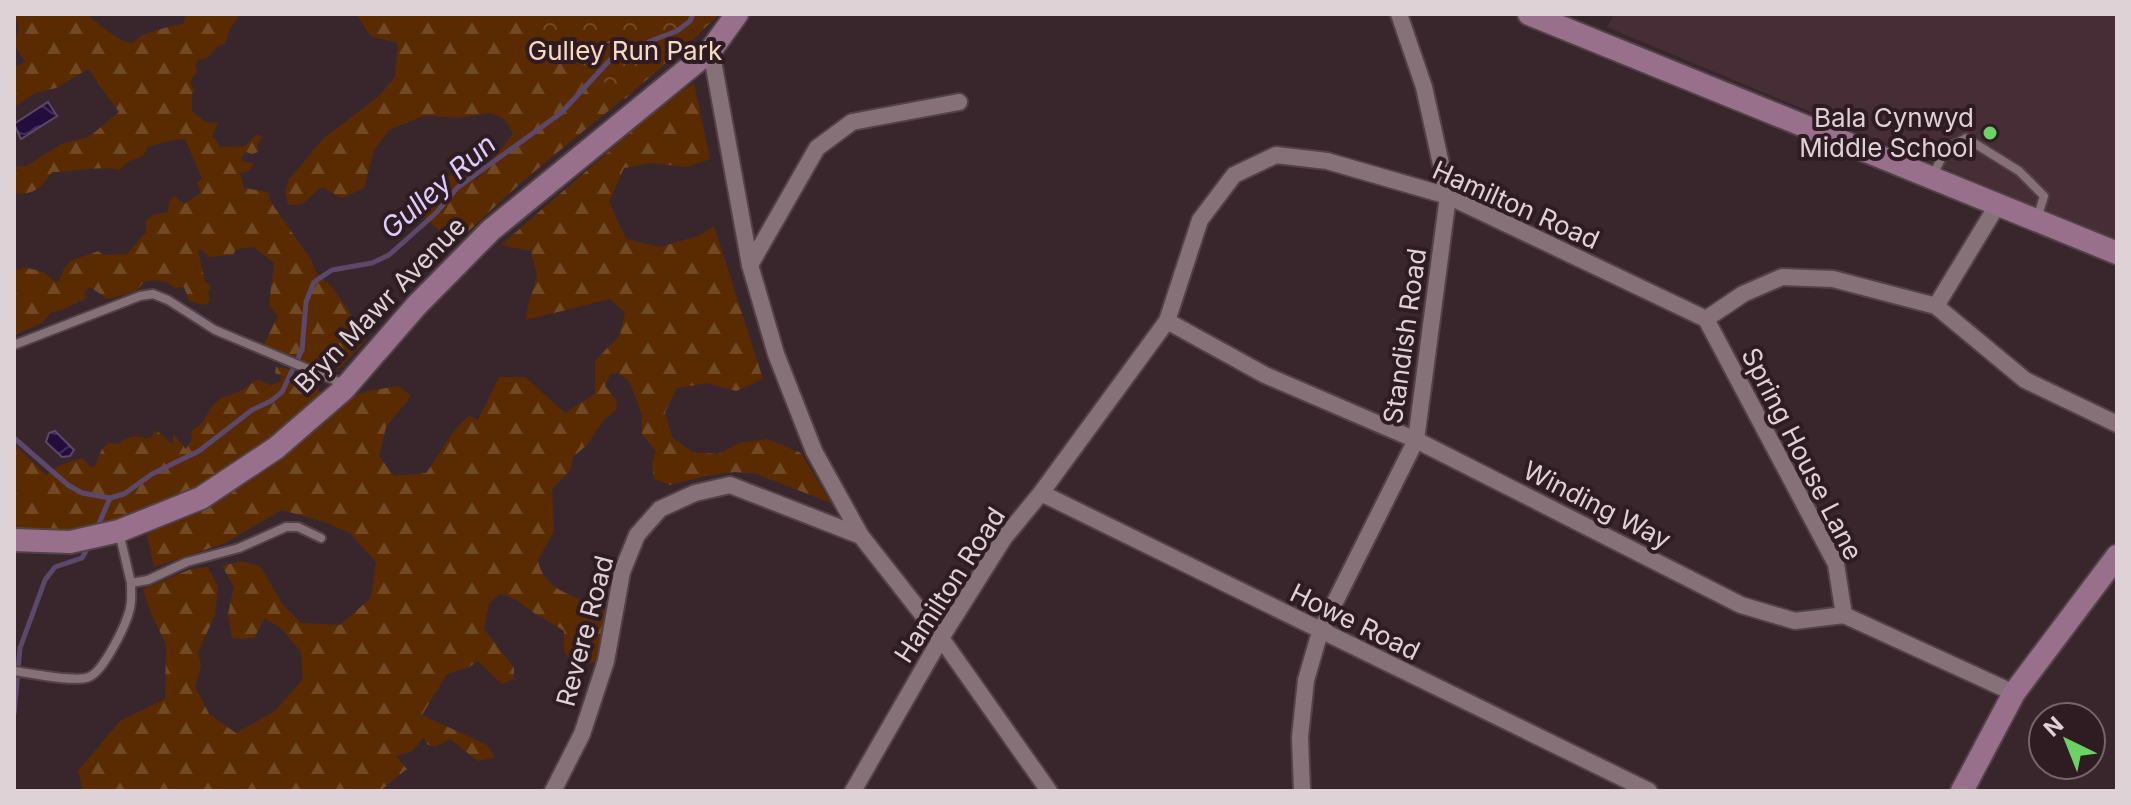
<svg xmlns="http://www.w3.org/2000/svg" width="2131" height="805" viewBox="0 0 2131 805" font-family="Inter,sans-serif">
	<defs>
		<pattern id="forest-firs" width="22" height="20" patternUnits="userSpaceOnUse" patternTransform="scale(2)"><rect width="22" height="20" fill="#5a2b00"/><path d="M5 1l3.5 6h-7zM16 11l3.5 6h-7z" fill="#714924"/></pattern>
		<pattern id="park-crowns" width="20" height="18" patternUnits="userSpaceOnUse" patternTransform="scale(2)"><rect width="20" height="18" fill="#5a2b00"/><path d="M2 6a3 3 0 1 1 6 0M12 15a3 3 0 1 1 6 0" fill="none" stroke="#714924"/></pattern>
		<pattern id="water-waves" width="16" height="10" patternUnits="userSpaceOnUse" patternTransform="scale(2)"><rect width="16" height="10" fill="#220d3d"/><path d="M0 5q4-4 8 0t8 0" fill="none" stroke="#422f58"/></pattern>
	</defs>
	<rect width="100%" height="100%" fill="#39262c"/>
	<!-- built -->
	<path fill="#472d36" d="M1615,14H2117V240L1607,27Z"/>
	<!-- forest -->
	<g fill="url(#forest-firs)">
		<path d="M14,14H87C95,22 120,42 130,43C136,43 140,35 146,34C158,30 169,26 183,24L186,14H237L238,18L230,28L225,44L218,46L207,58L198,60L195,65L197,71L190,82L195,91L192,94V111L205,122L218,123L212,135L220,147L246,146L256,135L263,136L257,145L258,152L252,154L246,152L241,157L242,161L254,163L249,171L240,173L244,188L268,192L270,201L311,260L316,273L332,287L367,338L340,368L305,363L264,344L278,316L269,305L274,263L254,247L236,249L233,255L209,257L201,249L198,251L205,282L211,286L208,293L210,300L205,305L189,301L184,287L174,288L167,282L154,280L144,282L135,292L108,299L90,287L86,290L84,300C69,304 70,310 51,312L42,323L14,335V268L19,270L24,267L43,272L57,283C62,277 62,270 67,265C73,257 89,256 98,251L103,255L127,254L146,232V221L153,215L168,212L169,201L174,196L184,204L201,193L197,183L202,178L185,139C173,139 160,143 148,147L143,156L129,161L119,170C105,165 70,172 52,172C42,187 34,196 14,193V166H26L61,144L89,137L119,112L88,69L56,88L35,93L14,107V67L25,62L14,43L19,27Z"/>
		<path d="M356,14H720C636,96 536,161 455,245L417,210L411,199C419,185 442,175 458,174C465,174 471,178 477,180L513,134L506,120L490,113L457,118L425,115L389,130L374,150L364,188L342,198L322,187C309,195 304,209 288,204L285,192L289,179L324,138L379,96L395,77L398,43L371,36Z"/>
		<path d="M694,83L710,159L687,167L651,163L624,168L609,202L626,239L660,247L698,236L714,226L763,379L736,391L707,383L677,388L665,412L672,437L692,452L718,454L739,443L767,439L801,453L831,503L757,474L735,472L705,476L670,485L654,479L652,463L656,451L642,434V416L636,397L628,380L619,373L610,374L605,386L617,401L616,410L603,421L587,445L573,457L570,471L552,489L554,531L538,560C544,593 577,595 605,610L596,662L579,665L564,653V631C556,625 549,622 541,617C524,608 520,598 500,594L489,603L484,629L514,668V679L502,684L478,661L469,667L447,674L422,715L487,745L495,757L478,761L450,739L435,747L426,744L424,737L412,751L396,756L407,769L380,791H83L78,771L120,721L165,699L166,644L150,611L143,589L191,569L208,567L218,587L215,615L198,652L201,666L195,686L209,714L236,733L275,711L303,679L301,652L282,629L265,618L254,638L232,639L228,614L234,587L222,566L242,561L260,566L283,605L301,623L340,625L371,598L376,562L350,533L324,522L282,510L225,543L154,567L147,535L282,456L353,396L368,391L398,386L411,396L386,427L379,456L394,476L426,473C441,453 450,431 469,416L478,420L499,377H525L565,413L595,394V361L620,335L625,312L610,299L526,320L528,305L537,277L531,251L501,245L662,105Z"/>
		<path d="M276,367L289,369L329,398C255,453 152,529 57,534C43,535 28,534 14,533V444L46,475L58,466L82,458L91,467L95,466L102,449L109,443L119,444C128,437 135,434 146,439L153,436V432L157,431L173,444V434L186,449L191,441L192,430C208,422 204,416 213,405C221,396 233,395 242,390C248,387 252,382 259,380L270,385L280,382L282,376L275,373Z"/>
	</g>
	<!-- park -->
	<path fill="url(#park-crowns)" d="M522,14H720L625,99Z"/>
	<!-- water -->
	<g fill="url(#water-waves)" stroke="#5b486b" stroke-width="2">
		<path d="M48,102L57,116L21,139L14,124Z"/>
		<path d="M55,431L74,450L70,456L62,457L46,442L49,433Z"/>
	</g>
	<g fill="none" stroke-linecap="round" stroke-linejoin="round">
		<!-- stream -->
		<g stroke="#5b486b" stroke-width="5">
			<path d="M14,438L68,485L82,493L110,498L124,494L152,474L199,451L252,410L271,401L282,392L302,350L306,302L314,282L332,270L372,263L389,255L436,213L457,188L561,113L610,60L653,40L677,31L690,21L693,14"/>
			<path d="M97,528L110,498"/>
			<path d="M14,714L20,648L45,580L55,567L82,558L90,544"/>
		</g>
		<!-- lane casing -->
		<g stroke="#524247" stroke-width="12">
			<g id="lane">
				<path d="M1933,175L1946,149L1966,138L2019,171L2044,196L2037,219"/>
				<path d="M14,345L140,296L153,294L168,300L215,330L346,385"/>
				<path d="M119,532L131,583L148,580L187,562L239,548L286,527H298L321,538"/>
				<path d="M14,671C30,673 75,683 89,677C104,671 127,623 130,608C132,600 131,591 131,583"/>
			</g>
		</g>
		<!-- street casing -->
		<g stroke="#524247" stroke-width="20">
			<g id="street">
				<path d="M711,50L750,265L776,354L814,451L861,536L941,638L1049,791"/>
				<path d="M750,265L817,148L852,122L959,102"/>
				<path d="M1936,306L1998,204"/>
				<path d="M1706,319L1836,564L1844,615"/>
				<path d="M1167,321L1265,375L1416,440L1741,605L1795,621L1844,615L2014,693"/>
				<path d="M1041,493L1649,791"/>
				<path d="M553,791L582,734L606,661L622,572L637,535L660,509L695,493L730,485L861,536"/>
				<path d="M853,791L941,638L1004,538L1041,493L1167,321L1200,220L1234,175L1276,155L1327,161L1448,196L1706,319L1743,294L1782,277L1833,279L1936,306L2025,380L2117,424"/>
				<path d="M1302,791L1300,737L1306,680L1320,632L1416,440L1448,196L1424,87L1399,14"/>
			</g>
		</g>
		<!-- secondary casing -->
		<g stroke="#524247" stroke-width="26">
			<g id="secondary">
				<path d="M1529,14L2117,253"/>
				<path d="M14,540L70,542L119,531L201,498L276,448L343,390L417,305L491,230L711,50L737,14"/>
				<path d="M1962,791L2014,693L2117,556"/>
			</g>
		</g>
		<!-- lane -->
		<use href="#lane" stroke="#877178" stroke-width="8"/>
		<!-- street -->
		<use href="#street" stroke="#877178" stroke-width="16"/>
		<!-- secondary -->
		<use href="#secondary" stroke="#98708c" stroke-width="22"/>
	</g>
	<!-- markers -->
	<circle fill="#6bd363" stroke="#2f1c23" stroke-width="3" cx="1990" cy="133" r="8"/>
	<g text-anchor="middle" stroke-width="8" stroke-linejoin="round" paint-order="stroke">
		<!-- park labels -->
		<g font-size="26" fill="#fad9c3" stroke="#2f1c23">
			<text x="625" y="60">Gulley Run Park</text>
		</g>
		<!-- poi labels -->
		<g font-size="26" fill="#dfd2d6" stroke="#2f1c23" text-anchor="end">
			<text x="1974" y="127">Bala Cynwyd<tspan x="1974" dy="30">Middle School</tspan></text>
		</g>
		<!-- street labels -->
		<g font-size="26" fill="#dfd2d6" stroke="#2f1c23">
			<text transform="translate(1516 205) rotate(24)" y="9">Hamilton Road</text>
			<text transform="translate(380 305) rotate(-46)" y="9">Bryn Mawr Avenue</text>
			<text transform="translate(1405 336) rotate(-82)" y="9">Standish Road</text>
			<text transform="translate(1802 454) rotate(63)" y="9">Spring House Lane</text>
			<text transform="translate(1597 505) rotate(27)" y="9">Winding Way</text>
			<text transform="translate(950 585) rotate(-57)" y="9">Hamilton Road</text>
			<text transform="translate(1355 622) rotate(26)" y="9">Howe Road</text>
			<text transform="translate(585 631) rotate(-75)" y="9">Revere Road</text>
		</g>
		<!-- water labels -->
		<g font-size="28" font-style="italic" fill="#ddcdff" stroke="#2f1c23">
			<text transform="translate(438 186) rotate(-41)" y="10">Gulley Run</text>
		</g>
	</g>
	<!-- border -->
	<rect width="2131" height="805" fill="none" stroke="#dfd2d6" stroke-width="32"/>
	<!-- north arrow -->
	<g transform="translate(2067 741) rotate(317)"><circle r="38" fill="#2f1c23" stroke="#75656b" stroke-width="2"/>
	<path d="M0-6L14 30L0 20L-14 30Z" fill="#6bd363"/>
	<text y="-12" font-size="22" font-weight="bold" text-anchor="middle" fill="#dfd2d6">N</text>
	</g>
</svg>
